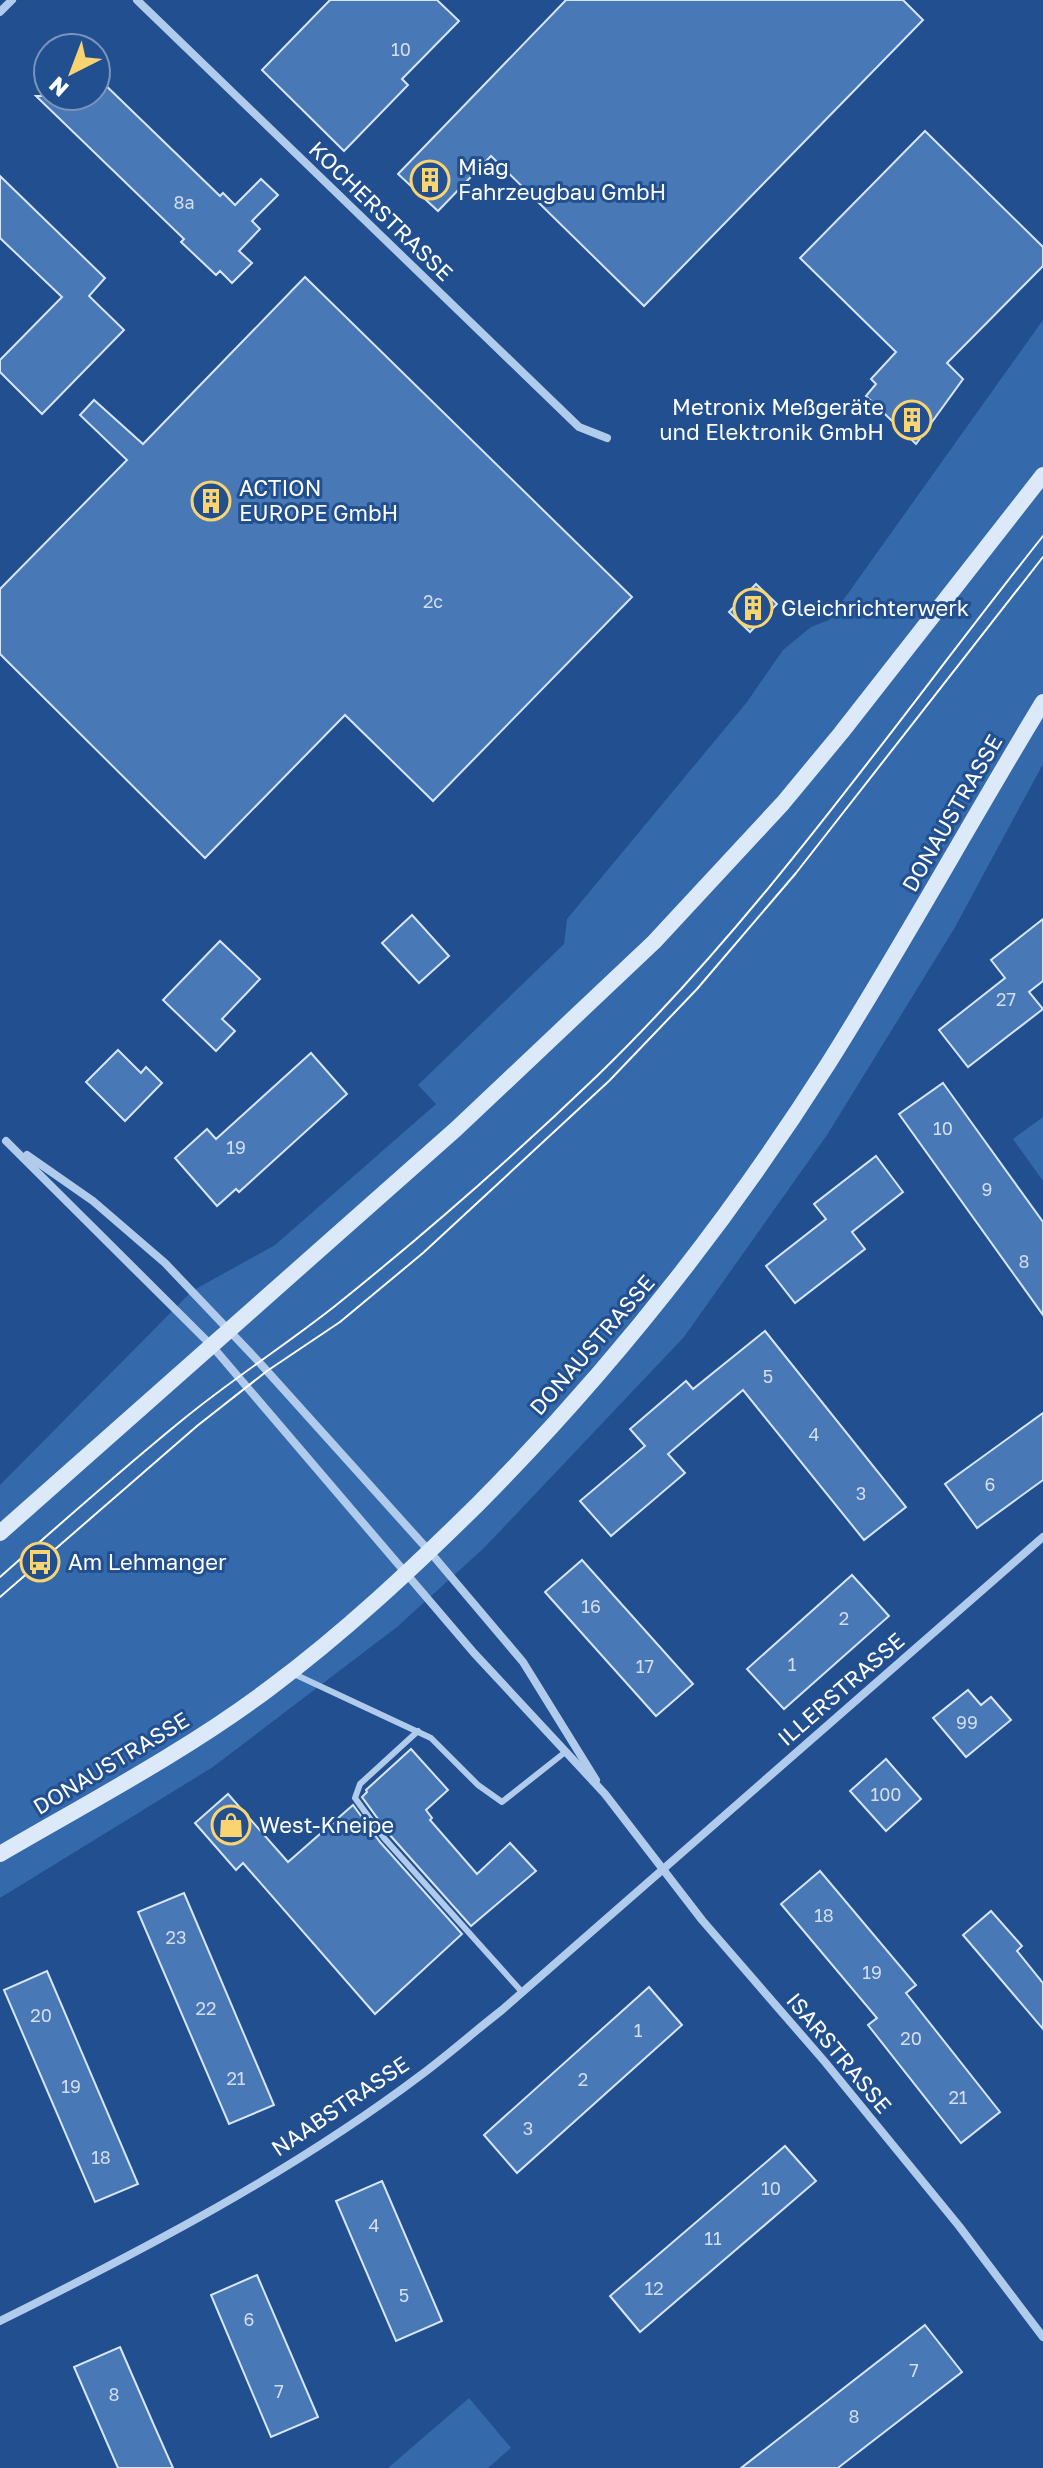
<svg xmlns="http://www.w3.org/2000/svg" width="1043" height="2468" viewBox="0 0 1043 2468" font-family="'Golos Text',sans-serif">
	<rect width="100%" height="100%" fill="#214f8f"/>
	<!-- green -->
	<g fill="#3469ac">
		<path d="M1043,320V764L954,929L827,1135L684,1337L484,1548L397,1627L213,1767L0,1898V1485L192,1291L275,1245L436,1104L418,1085L564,944L567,919L747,702L783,650L811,627L829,620Z"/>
		<path d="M1043,1117V1181L1013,1139Z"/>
		<path d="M469,2398L511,2448L488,2468H388Z"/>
	</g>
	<!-- building -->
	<g fill="#4978b6" stroke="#d6e5f9" stroke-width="2">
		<path d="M330,0H437L459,21L402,79L408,85L344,151L262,70Z"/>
		<path d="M566,0H903L923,20L644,306L491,156L438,211L398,174Z"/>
		<path d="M96,76L220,196L223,193L235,205L261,179L278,195L252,221L260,229L239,251L252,263L232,283L220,271L216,275L181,242L184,239L36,96H96Z"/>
		<path d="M925,131L1043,247V266L947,363L963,379L916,444L866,396L876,384L871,379L896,352L800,258Z"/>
		<path d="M0,176L105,278L89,296L124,330L42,414L0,372V360L62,297L0,238Z"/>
		<path d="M305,277L632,597L433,801L345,715L205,858L0,654V589L127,460L80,415L94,400L143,444Z"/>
		<path d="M756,584L777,604L750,632L729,612Z"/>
		<path d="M412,915L449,956L419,983L382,943Z"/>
		<path d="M1043,919V981L1029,992L1043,1009L968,1067L939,1030L1005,978L991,960Z"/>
		<path d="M220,941L260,979L222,1019L235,1031L216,1051L163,1000Z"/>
		<path d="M118,1050L141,1073L146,1067L162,1083L125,1121L86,1082Z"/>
		<path d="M311,1053L347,1094L239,1192L236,1189L217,1206L175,1158L207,1129L216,1139Z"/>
		<path d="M943,1083L1043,1222V1315L899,1114Z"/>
		<path d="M876,1156L903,1192L852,1232L865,1249L795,1303L766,1266L826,1219L814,1204Z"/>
		<path d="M765,1331L906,1507L864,1540L743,1390L668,1454L685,1473L611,1536L580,1501L645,1446L630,1429L686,1381L693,1389Z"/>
		<path d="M1043,1413V1480L977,1528L945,1484Z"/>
		<path d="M582,1560L693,1684L656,1716L545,1592Z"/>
		<path d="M852,1575L889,1616L784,1709L747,1669Z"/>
		<path d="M968,1690L981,1705L991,1697L1011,1720L966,1757L933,1718Z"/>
		<path d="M411,1749L448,1790L426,1810L432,1818L430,1820L477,1874L510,1843L536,1871L471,1926L389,1834L362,1797L367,1792L366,1790Z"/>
		<path d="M886,1759L921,1799L886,1831L850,1791Z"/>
		<path d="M228,1794L288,1862L353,1805L380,1842L462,1934L375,2014L243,1863L236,1870L195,1823Z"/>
		<path d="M820,1871L916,1985L906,1993L1000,2112L961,2143L868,2025L877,2018L781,1904Z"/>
		<path d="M184,1893L274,2105L229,2124L138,1912Z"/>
		<path d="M991,1911L1022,1946L1017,1951L1043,1983V2029L963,1935Z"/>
		<path d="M47,1971L138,2184L95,2202L4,1990Z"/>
		<path d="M649,1987L682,2025L517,2173L484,2135Z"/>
		<path d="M785,2146L816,2181L640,2332L610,2296Z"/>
		<path d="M382,2181L442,2321L396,2341L336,2201Z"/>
		<path d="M257,2275L318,2417L271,2437L211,2295Z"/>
		<path d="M925,2325L962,2372L843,2464L838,2468H741Z"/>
		<path d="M120,2347L153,2423L173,2468H118L74,2367Z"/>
	</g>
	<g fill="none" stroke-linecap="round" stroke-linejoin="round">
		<!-- lane -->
		<g stroke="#b0cbec" stroke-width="6">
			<path d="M294,1674L431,1738L478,1785L502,1802L564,1753"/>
			<path d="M418,1731L360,1784L355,1798L384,1838L522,1992"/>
		</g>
		<!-- street -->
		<g stroke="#b0cbec" stroke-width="8">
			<path d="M137,0L579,427L607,438"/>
			<path d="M0,12L12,0"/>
			<path d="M6,1141L212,1346L474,1653L605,1794L702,1920L825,2062L959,2226L1043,2337"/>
			<path d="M27,1155L93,1201L165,1263L258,1361L430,1552L523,1662L596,1780"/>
			<path d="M0,2321C145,2249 291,2173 421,2075C449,2054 475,2031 502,2010L1043,1537"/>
		</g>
		<!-- secondary -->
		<g stroke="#dce9f9" stroke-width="16">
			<path d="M0,1533L456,1129L654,942L783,803L841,733L1043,475"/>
			<path d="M0,1854C91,1801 186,1751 270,1688C345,1632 412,1569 478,1504C611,1370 727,1223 828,1064C903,945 970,822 1043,702"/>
		</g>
		<!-- tram -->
		<g stroke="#fff" stroke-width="2">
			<path d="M0,1577C61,1523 122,1469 186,1417C234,1378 287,1344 335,1306C426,1233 514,1156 598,1075C765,913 899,717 1043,536"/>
			<path d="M0,1597L197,1426L267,1371L340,1322L423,1253L609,1081L697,989L796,873L1043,557"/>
		</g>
	</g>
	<!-- icons -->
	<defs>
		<g id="building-ring" transform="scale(2)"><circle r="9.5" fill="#214f8f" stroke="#f9d471" stroke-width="1.5"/><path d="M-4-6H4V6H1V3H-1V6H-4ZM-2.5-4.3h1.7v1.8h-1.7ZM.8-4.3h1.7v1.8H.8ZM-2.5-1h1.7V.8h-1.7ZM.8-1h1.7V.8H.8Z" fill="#f9d471"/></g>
		<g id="bus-ring" transform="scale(2)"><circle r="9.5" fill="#214f8f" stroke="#f9d471" stroke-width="1.5"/><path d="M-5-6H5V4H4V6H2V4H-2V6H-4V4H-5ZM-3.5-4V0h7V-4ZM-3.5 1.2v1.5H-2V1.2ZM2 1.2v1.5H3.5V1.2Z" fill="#f9d471"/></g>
		<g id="shop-ring" transform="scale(2)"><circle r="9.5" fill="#214f8f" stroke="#f9d471" stroke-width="1.5"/><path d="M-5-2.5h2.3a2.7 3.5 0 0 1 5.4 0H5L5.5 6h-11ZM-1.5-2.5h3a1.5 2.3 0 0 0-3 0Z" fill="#f9d471"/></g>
	</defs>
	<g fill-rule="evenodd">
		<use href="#building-ring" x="430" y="180"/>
		<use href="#building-ring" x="912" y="420"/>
		<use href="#building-ring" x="211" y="501"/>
		<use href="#building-ring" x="753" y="608"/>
		<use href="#bus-ring" x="40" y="1562"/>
		<use href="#shop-ring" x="231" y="1825"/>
	</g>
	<g text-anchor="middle" stroke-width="6" stroke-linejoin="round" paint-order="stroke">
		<!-- number labels -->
		<g font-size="18" fill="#d2dded">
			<text x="401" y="56">10</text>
			<text x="184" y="209">8a</text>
			<text x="433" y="608">2c</text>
			<text x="1006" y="1006">27</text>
			<text x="943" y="1135">10</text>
			<text x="236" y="1154">19</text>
			<text x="987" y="1196">9</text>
			<text x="1024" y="1268">8</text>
			<text x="768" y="1383">5</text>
			<text x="814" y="1441">4</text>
			<text x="990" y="1491">6</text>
			<text x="861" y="1500">3</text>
			<text x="591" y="1613">16</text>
			<text x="844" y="1625">2</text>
			<text x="792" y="1671">1</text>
			<text x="645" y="1673">17</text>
			<text x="967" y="1729">99</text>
			<text x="886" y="1801">100</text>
			<text x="824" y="1922">18</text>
			<text x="176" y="1944">23</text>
			<text x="872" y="1979">19</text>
			<text x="206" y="2015">22</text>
			<text x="41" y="2022">20</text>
			<text x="638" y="2037">1</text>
			<text x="911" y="2045">20</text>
			<text x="236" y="2085">21</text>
			<text x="583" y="2086">2</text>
			<text x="71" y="2093">19</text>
			<text x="958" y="2104">21</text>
			<text x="528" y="2135">3</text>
			<text x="101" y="2164">18</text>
			<text x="771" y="2195">10</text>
			<text x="374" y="2232">4</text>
			<text x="713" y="2245">11</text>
			<text x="654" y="2295">12</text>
			<text x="404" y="2302">5</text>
			<text x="249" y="2326">6</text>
			<text x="914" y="2377">7</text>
			<text x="279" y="2398">7</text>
			<text x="114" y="2401">8</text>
			<text x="854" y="2423">8</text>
		</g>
		<!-- poi labels -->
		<g font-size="22" fill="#fff" stroke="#214f8f" text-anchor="start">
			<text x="458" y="175">Miag<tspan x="458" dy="25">Fahrzeugbau GmbH</tspan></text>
			<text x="884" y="415" text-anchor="end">Metronix Meßgeräte<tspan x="884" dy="25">und Elektronik GmbH</tspan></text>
			<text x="239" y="496">ACTION<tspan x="239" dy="25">EUROPE GmbH</tspan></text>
			<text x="781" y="616">Gleichrichterwerk</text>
			<text x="68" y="1570">Am Lehmanger</text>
			<text x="259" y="1833">West-Kneipe</text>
		</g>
		<!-- street labels -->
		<g font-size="22" fill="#fff" stroke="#214f8f">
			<text transform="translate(381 211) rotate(44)" y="8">KOCHERSTRASSE</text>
			<text transform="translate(952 813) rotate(-60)" y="8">DONAUSTRASSE</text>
			<text transform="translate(592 1345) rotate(-49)" y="8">DONAUSTRASSE</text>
			<text transform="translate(841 1689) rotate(-41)" y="8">ILLERSTRASSE</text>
			<text transform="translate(111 1763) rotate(-31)" y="8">DONAUSTRASSE</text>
			<text transform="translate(839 2053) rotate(50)" y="8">ISARSTRASSE</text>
			<text transform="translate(340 2106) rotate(-34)" y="8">NAABSTRASSE</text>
		</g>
	</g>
	<!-- north arrow -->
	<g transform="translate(72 72) rotate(222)"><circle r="38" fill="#214f8f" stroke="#7a95bc" stroke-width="2"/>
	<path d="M0-6L14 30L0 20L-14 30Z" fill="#f9d471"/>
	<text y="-12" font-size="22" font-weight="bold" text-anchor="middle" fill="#ffffff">N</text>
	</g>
</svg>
